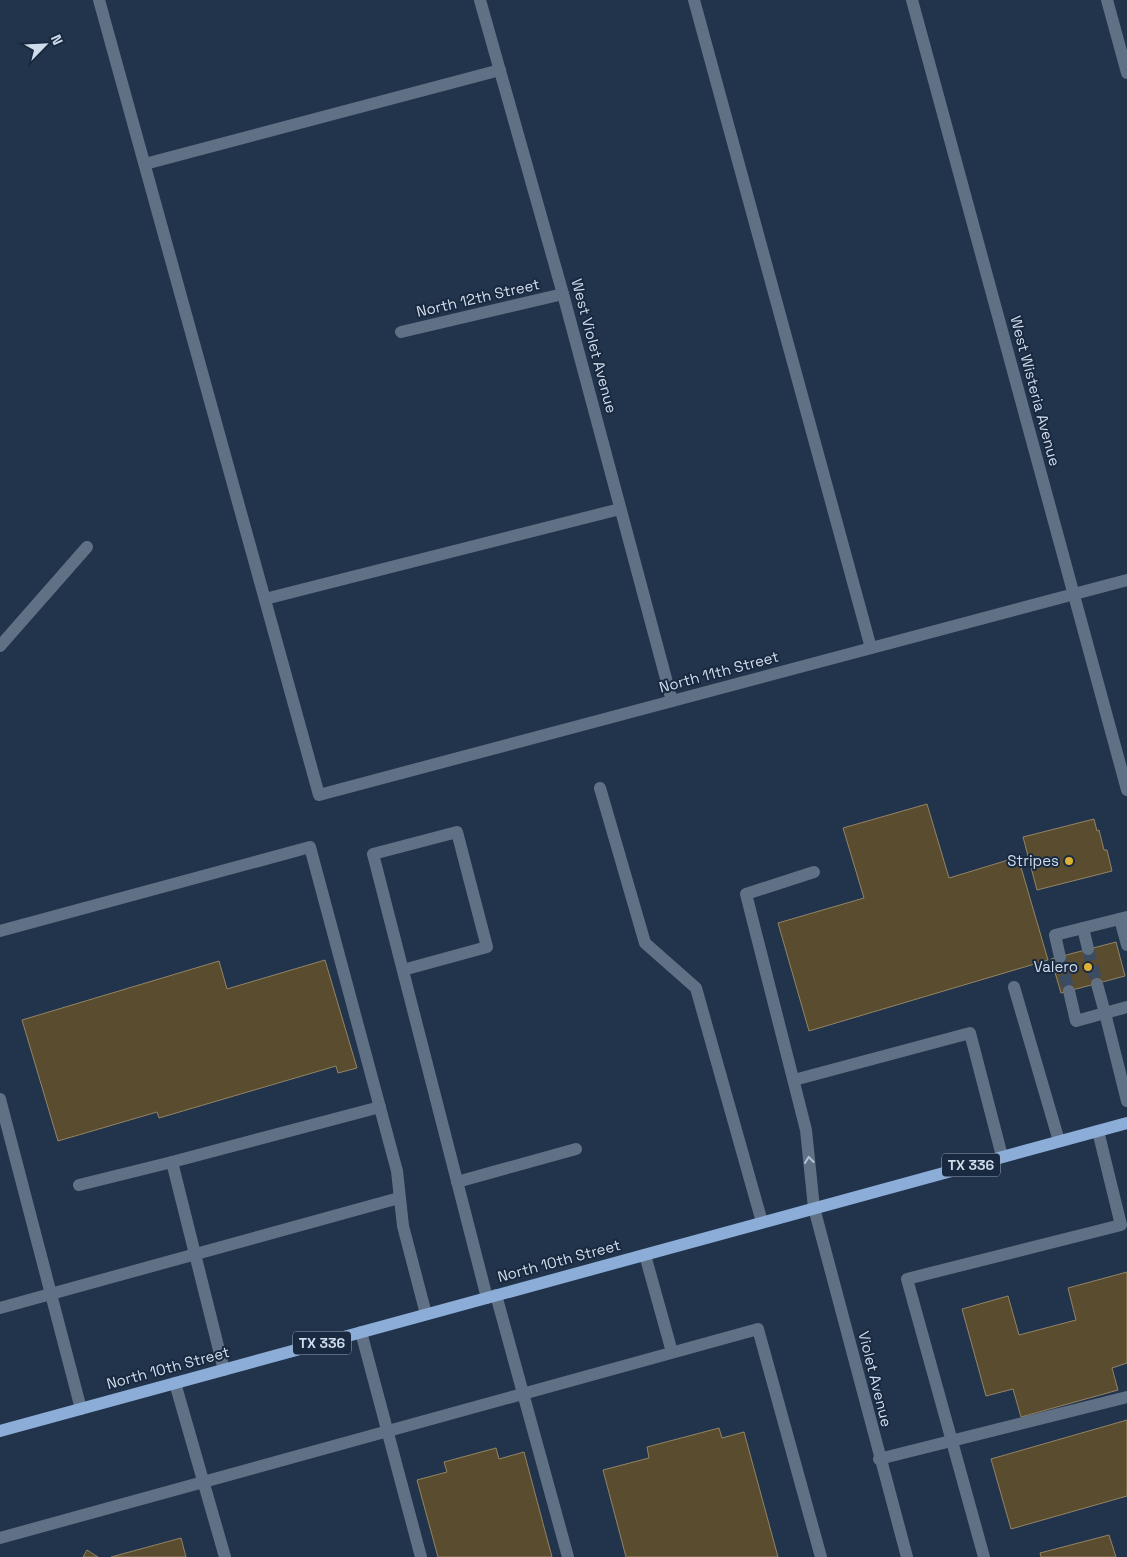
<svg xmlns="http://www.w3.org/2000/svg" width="1127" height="1557" viewBox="0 0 1127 1557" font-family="'Space Grotesk',sans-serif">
	<rect width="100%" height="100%" fill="#22344b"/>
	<!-- building -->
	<g fill="#5a4c2f" stroke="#938465">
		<path d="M927,804L949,878L1018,857L1048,960L809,1031L778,923L864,898L843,828Z"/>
		<path d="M1094,819L1097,831L1099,830L1104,850H1107L1112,871L1037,890L1023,837Z"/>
		<path d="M1116,942L1125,976L1061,993L1051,959Z"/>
		<path d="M325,960L357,1068L338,1073L336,1066L159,1118L157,1112L58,1141L22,1020L219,961L227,989Z"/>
		<path d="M1127,1272V1363L1112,1368L1118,1390L1021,1417L1013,1389L986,1396L962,1309L1008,1296L1019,1335L1076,1320L1068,1288Z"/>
		<path d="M1127,1420V1496L1011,1529L991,1459Z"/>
		<path d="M719,1428L722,1438L744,1432L778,1557H626L603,1470L649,1458L647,1447Z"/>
		<path d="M496,1448L499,1459L524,1452L552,1557H438L417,1480L447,1472L444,1462Z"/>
		<path d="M1109,1535L1116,1557H1041L1040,1553Z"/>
		<path d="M181,1538L186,1557H111Z"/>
		<path d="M87,1550L98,1557H83Z"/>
	</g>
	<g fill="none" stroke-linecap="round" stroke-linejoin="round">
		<!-- minor-tunnel -->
		<g stroke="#3c4d63" stroke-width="12" stroke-dasharray="12 6" stroke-linecap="butt">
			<path d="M1088,949L1097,984"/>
			<path d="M1060,957L1069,991"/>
		</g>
		<!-- minor -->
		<g stroke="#617185" stroke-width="12">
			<path d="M99,0L319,795L1127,580"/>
			<path d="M480,0L563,294L672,701"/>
			<path d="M694,0L871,648"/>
			<path d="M912,0L1127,790"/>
			<path d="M1107,0L1127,73"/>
			<path d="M145,164L500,70"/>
			<path d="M401,332L563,294"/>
			<path d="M265,599L620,509"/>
			<path d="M0,646L87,547"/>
			<path d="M600,788L645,943L696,988L762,1222"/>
			<path d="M814,872L746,894L806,1130L814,1208L907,1557"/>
			<path d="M1120,919L1127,945"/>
			<path d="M1083,928L1088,949"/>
			<path d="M0,931L310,847L397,1171L403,1226L426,1314"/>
			<path d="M1060,957L1055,935L1127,917"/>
			<path d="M403,970L487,947L457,832L373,854L487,1298"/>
			<path d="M1014,987L1059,1141"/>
			<path d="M1069,991L1076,1021L1105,1013L1097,984"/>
			<path d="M1127,1007L1105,1013L1127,1101"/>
			<path d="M794,1080L970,1033L1002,1156"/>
			<path d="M0,1099L81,1409"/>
			<path d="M172,1162L380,1107"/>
			<path d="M457,1182L576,1149"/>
			<path d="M79,1185L172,1162L224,1370"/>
			<path d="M645,1255L672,1352"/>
			<path d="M496,1295L568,1557"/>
			<path d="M0,1308L399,1198"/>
			<path d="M361,1332L421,1557"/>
			<path d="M175,1383L225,1557"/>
			<path d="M879,1459L1127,1397"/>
			<path d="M0,1538L758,1329L821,1557"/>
			<path d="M984,1557L907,1279L1121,1225L1098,1131"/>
		</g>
		<!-- major -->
		<path stroke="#8cadd8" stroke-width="12" d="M0,1431L1127,1123"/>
	</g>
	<!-- one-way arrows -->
	<defs><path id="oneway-chevron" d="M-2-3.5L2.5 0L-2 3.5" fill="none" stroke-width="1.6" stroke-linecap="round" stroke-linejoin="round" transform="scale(1.25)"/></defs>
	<use stroke="#b5c1d2" href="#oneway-chevron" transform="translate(809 1160) rotate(-97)"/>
	<!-- markers -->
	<g fill="#e0b034" stroke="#182940" stroke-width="2">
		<circle cx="1069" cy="861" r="5"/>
		<circle cx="1088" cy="967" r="5"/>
	</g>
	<g text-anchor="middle" stroke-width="4" stroke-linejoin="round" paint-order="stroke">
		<!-- shield labels -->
		<g fill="#182940" stroke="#9aa6b8" stroke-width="1">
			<rect x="942" y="1153.5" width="58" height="23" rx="4"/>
			<rect x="293" y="1331.5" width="58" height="23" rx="4"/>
		</g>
		<g font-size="14" font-weight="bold" fill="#d1dceb">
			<text x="971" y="1170">TX 336</text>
			<text x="322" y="1348">TX 336</text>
		</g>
		<!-- street labels -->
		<g font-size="15" fill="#d1dceb" stroke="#182940">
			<text transform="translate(478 298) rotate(-13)" y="5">North 12th Street</text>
			<text transform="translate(594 346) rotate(75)" y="5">West Violet Avenue</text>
			<text transform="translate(1035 391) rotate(75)" y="5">West Wisteria Avenue</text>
			<text transform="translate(719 672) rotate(-15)" y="5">North 11th Street</text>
			<text transform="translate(559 1261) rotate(-15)" y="5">North 10th Street</text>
			<text transform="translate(168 1368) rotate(-15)" y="5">North 10th Street</text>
			<text transform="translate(875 1379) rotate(76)" y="5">Violet Avenue</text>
		</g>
		<!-- poi labels -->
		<g font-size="15" fill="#d1dceb" stroke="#182940" text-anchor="end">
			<text x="1059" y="866">Stripes</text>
			<text x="1078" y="972">Valero</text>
		</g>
	</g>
	<!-- north arrow -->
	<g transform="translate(45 45) rotate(66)" stroke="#182940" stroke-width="4" paint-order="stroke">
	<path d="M0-4L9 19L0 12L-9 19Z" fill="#d1dceb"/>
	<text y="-8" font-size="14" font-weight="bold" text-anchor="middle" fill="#d1dceb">N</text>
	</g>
</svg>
